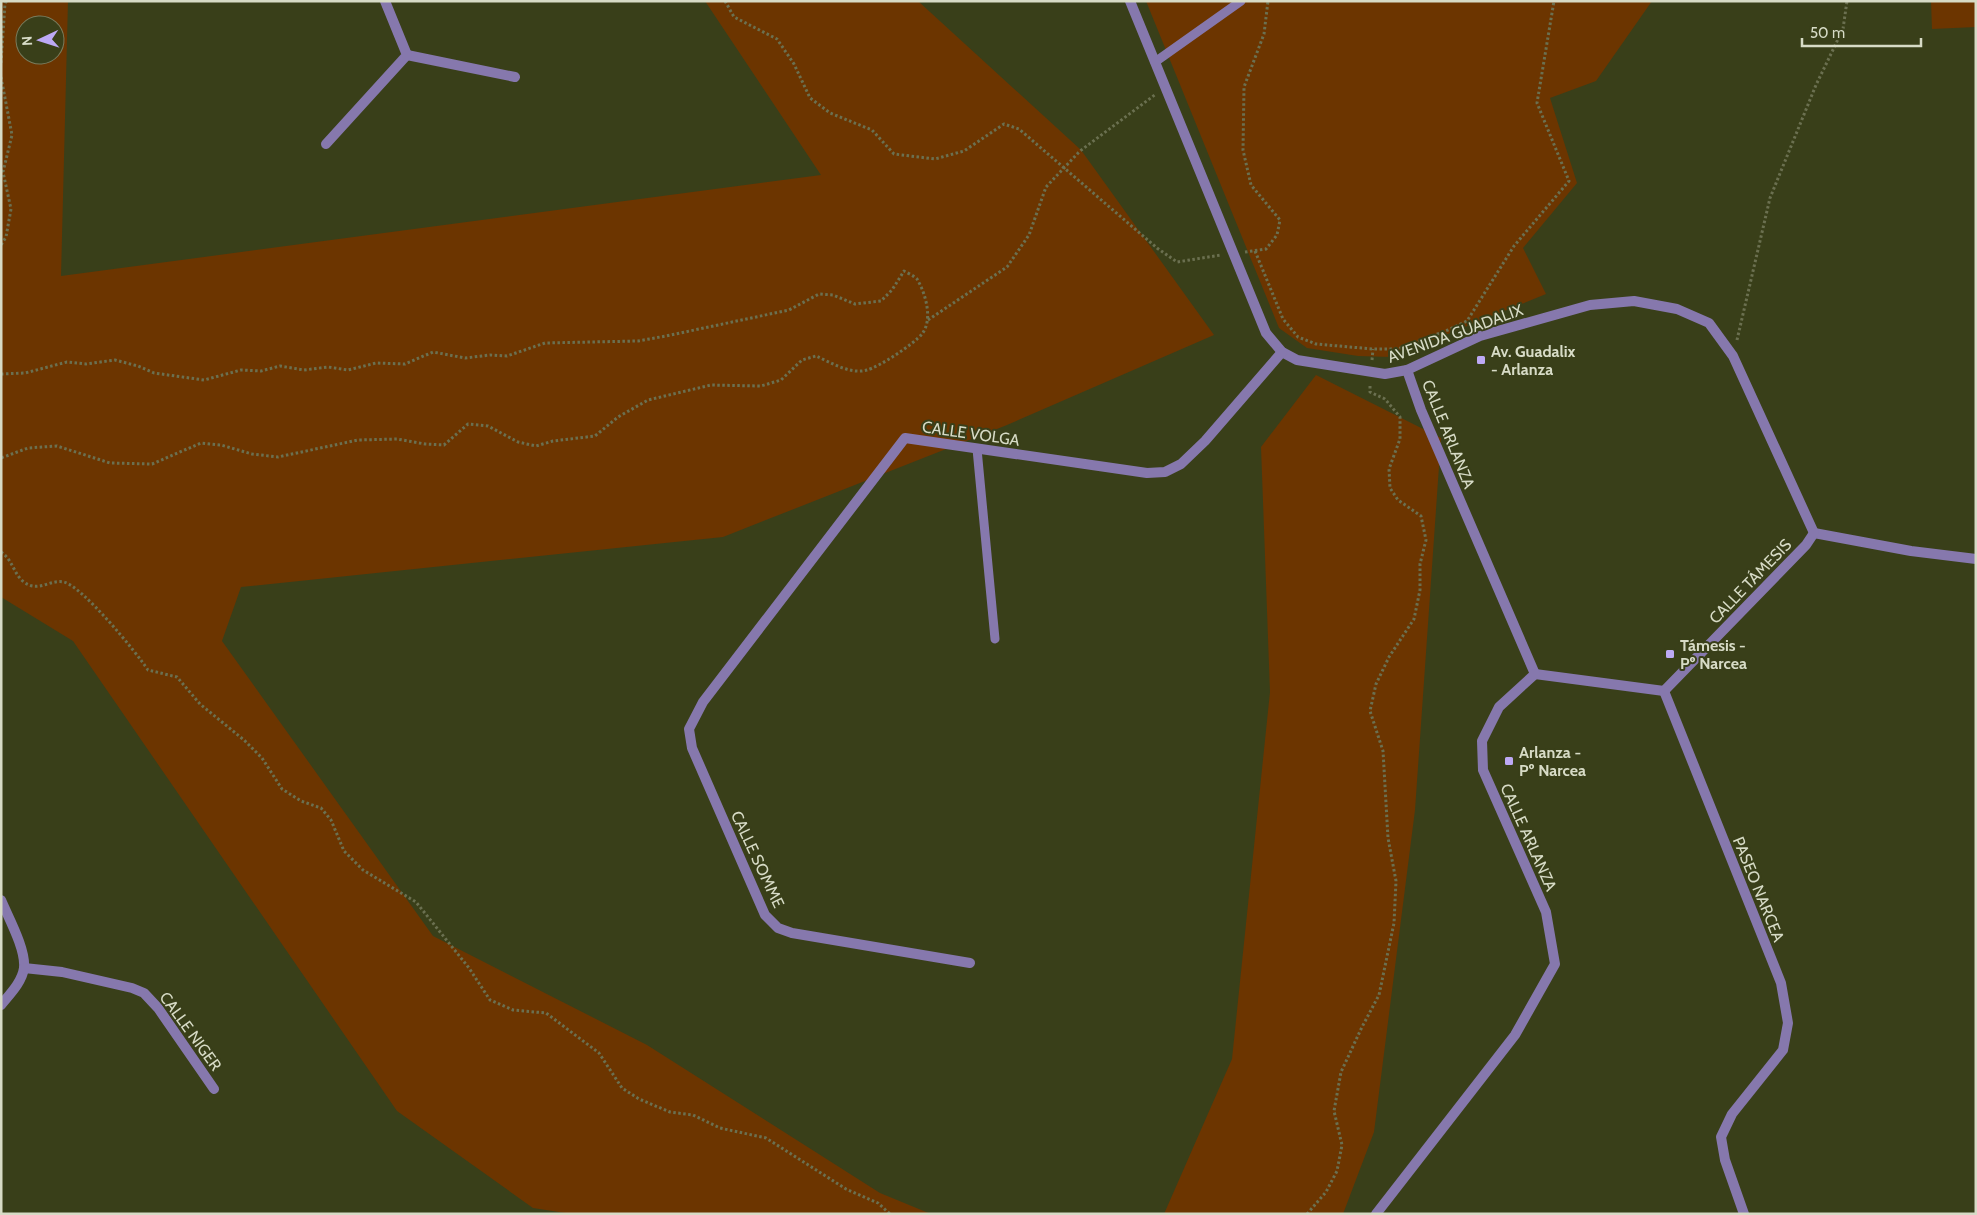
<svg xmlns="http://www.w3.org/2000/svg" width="1977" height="1215" viewBox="0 0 1977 1215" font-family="Cabin,sans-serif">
	<rect width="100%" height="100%" fill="#393f19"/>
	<!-- green -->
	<g fill="#6c3500" fill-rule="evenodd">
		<path d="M1,1H68L61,276L821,175L705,1H918L1081,150L1214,335L1007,425L723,537L241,587L222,641L433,936L647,1045L880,1193L931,1214H572L533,1208L397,1111L73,641L1,597ZM25,25H55V55H25Z"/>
		<path d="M1146,1H1652L1596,81L1550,98L1577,183L1523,248L1546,294L1391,357L1358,356L1307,348L1279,328Z"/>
		<path d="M1931,1H1976V27L1932,29Z"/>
		<path d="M1316,375L1441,438L1415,810L1374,1132L1343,1214H1164L1232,1059L1270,692L1261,447Z"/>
	</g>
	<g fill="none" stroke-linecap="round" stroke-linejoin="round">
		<!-- path -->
		<g stroke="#6b7050" stroke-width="3" stroke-dasharray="2.5 2.5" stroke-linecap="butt">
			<path d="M725,1L734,17L777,39L794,64L810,98L830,113L872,130L894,154L935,159L964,151L1004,124L1019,129L1157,248L1177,262L1221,255"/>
			<path d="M1,63L5,3L7,1"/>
			<path d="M1,77L12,135L3,172L11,209L6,237L1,245"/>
			<path d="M1255,251L1283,319L1298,337L1316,344L1373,349H1398L1448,330L1467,321L1514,246L1569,181L1537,103L1554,1"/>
			<path d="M1245,252L1266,249L1277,235L1280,220L1251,185L1243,150L1244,87L1264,34L1268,1"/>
			<path d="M928,320L1007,267L1029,235L1046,187L1080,151L1156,94"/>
			<path d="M1737,340L1770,198L1816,85L1843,29L1847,1"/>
			<path d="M1372,360L1373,349"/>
			<path d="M1,374L25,373L67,362L86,364L115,360L138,366L154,373L204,380L241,370L261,371L280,366L304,370L328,367L348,370L376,363L405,364L433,352L465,358L490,355L507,356L545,343L638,341L666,336L789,310L819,294L833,295L855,304L881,301L892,290L904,271C908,273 914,276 917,279C926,294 933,320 922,334C914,344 879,367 867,370C850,375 830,362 816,356L802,360L781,380L761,386L711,385L648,400L618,417L595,436L553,441L536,446L518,442L488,426L468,424L444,445L425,444L397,439L358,440L278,457L252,454L221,445L201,443L152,464L110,463L57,446L28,448L1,458"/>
			<path d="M1,552C13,560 14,575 24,582C38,593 50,579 64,582C83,587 136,652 148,670L177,677L200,704L244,740L262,758L282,789L301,801L321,808L331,820L344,851L363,870L416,902L469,968L490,1000L513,1010L546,1013L599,1053L622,1088L639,1099L670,1112L693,1115L720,1128L766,1138L846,1189L878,1203L890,1214"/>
			<path d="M1307,1214L1326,1192L1337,1171L1342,1145L1334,1111L1341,1072L1362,1027L1379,995L1394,923L1396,881L1388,838L1383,751L1370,711L1376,684L1389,657L1414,619L1420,590V564L1426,540L1421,516L1398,500L1390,488L1389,469L1400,439V417L1385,399L1370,392V384"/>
		</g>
		<!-- lane -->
		<g stroke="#8678ad" stroke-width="9">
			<path d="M1155,62L1241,1"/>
			<path d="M977,449L995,639"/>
		</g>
		<!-- street -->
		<g stroke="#8678ad" stroke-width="10">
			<path d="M1130,1L1266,333L1282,352L1297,360L1385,374L1407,370L1480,336L1590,305L1634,301L1677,309L1709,323L1733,356L1814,533"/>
			<path d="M407,55L515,77"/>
			<path d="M326,144L407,55L385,1"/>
			<path d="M1407,370L1421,410L1535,674"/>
			<path d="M1814,533L1911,551L1976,559"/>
			<path d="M1535,674L1664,691"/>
			<path d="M1664,691L1781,983L1788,1023L1783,1050L1732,1114L1721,1137L1725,1160L1744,1214"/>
			<path d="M1664,691L1806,545L1814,533"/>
			<path d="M1,900C8,917 26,949 24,968C22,982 10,994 1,1005"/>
			<path d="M970,963L792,933L778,928L765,915L692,748L689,729L703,702L905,438L1147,473L1165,472L1181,464L1205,441L1282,352"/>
			<path d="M24,968L62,972L132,988L144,993L158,1008L214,1089"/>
			<path d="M1376,1214L1515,1035L1555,964L1546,912L1483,770L1482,741L1499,707L1535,674"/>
		</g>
	</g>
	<!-- markers -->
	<g fill="#bda9f5" stroke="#393f19" stroke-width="2">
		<rect x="1476" y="355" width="10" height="10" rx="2.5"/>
		<rect x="1665" y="649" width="10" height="10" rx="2.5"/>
		<rect x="1504" y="756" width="10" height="10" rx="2.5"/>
	</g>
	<g text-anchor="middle" stroke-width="4" stroke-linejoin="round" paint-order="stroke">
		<!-- street labels -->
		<g font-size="16" fill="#d7dbc6" stroke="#393f19">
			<text transform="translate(1455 333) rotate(-20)" y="6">AVENIDA GUADALIX</text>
			<text transform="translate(971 433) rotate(8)" y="6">CALLE VOLGA</text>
			<text transform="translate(1449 434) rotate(68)" y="6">CALLE ARLANZA</text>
			<text transform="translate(1750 581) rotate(-46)" y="6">CALLE TÁMESIS</text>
			<text transform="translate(1529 837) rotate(66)" y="6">CALLE ARLANZA</text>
			<text transform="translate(758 859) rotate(65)" y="6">CALLE SOMME</text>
			<text transform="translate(1759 889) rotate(68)" y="6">PASEO NARCEA</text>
			<text transform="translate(191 1031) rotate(54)" y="6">CALLE NIGER</text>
		</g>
		<!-- poi labels -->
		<g font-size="16" font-weight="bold" fill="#d7dbc6" stroke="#393f19" text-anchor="start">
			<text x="1491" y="357">Av. Guadalix<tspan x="1491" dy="18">- Arlanza</tspan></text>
			<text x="1680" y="651">Támesis -<tspan x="1680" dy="18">Pº Narcea</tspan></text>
			<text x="1519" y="758">Arlanza -<tspan x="1519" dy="18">Pº Narcea</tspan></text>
		</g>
	</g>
	<!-- border -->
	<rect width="1977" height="1215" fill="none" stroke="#d7dbc6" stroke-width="5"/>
	<!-- north arrow -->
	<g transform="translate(40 40) rotate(266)"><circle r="24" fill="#393f19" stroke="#787d5e"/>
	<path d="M0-4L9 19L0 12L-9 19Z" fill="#bda9f5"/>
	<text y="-8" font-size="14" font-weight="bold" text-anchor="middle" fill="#d7dbc6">N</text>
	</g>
	<!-- scale -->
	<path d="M1802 38v8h119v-8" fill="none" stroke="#d7dbc6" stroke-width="2.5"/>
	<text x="1810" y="38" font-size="15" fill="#d7dbc6" stroke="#393f19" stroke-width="4" paint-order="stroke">50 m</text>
</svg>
